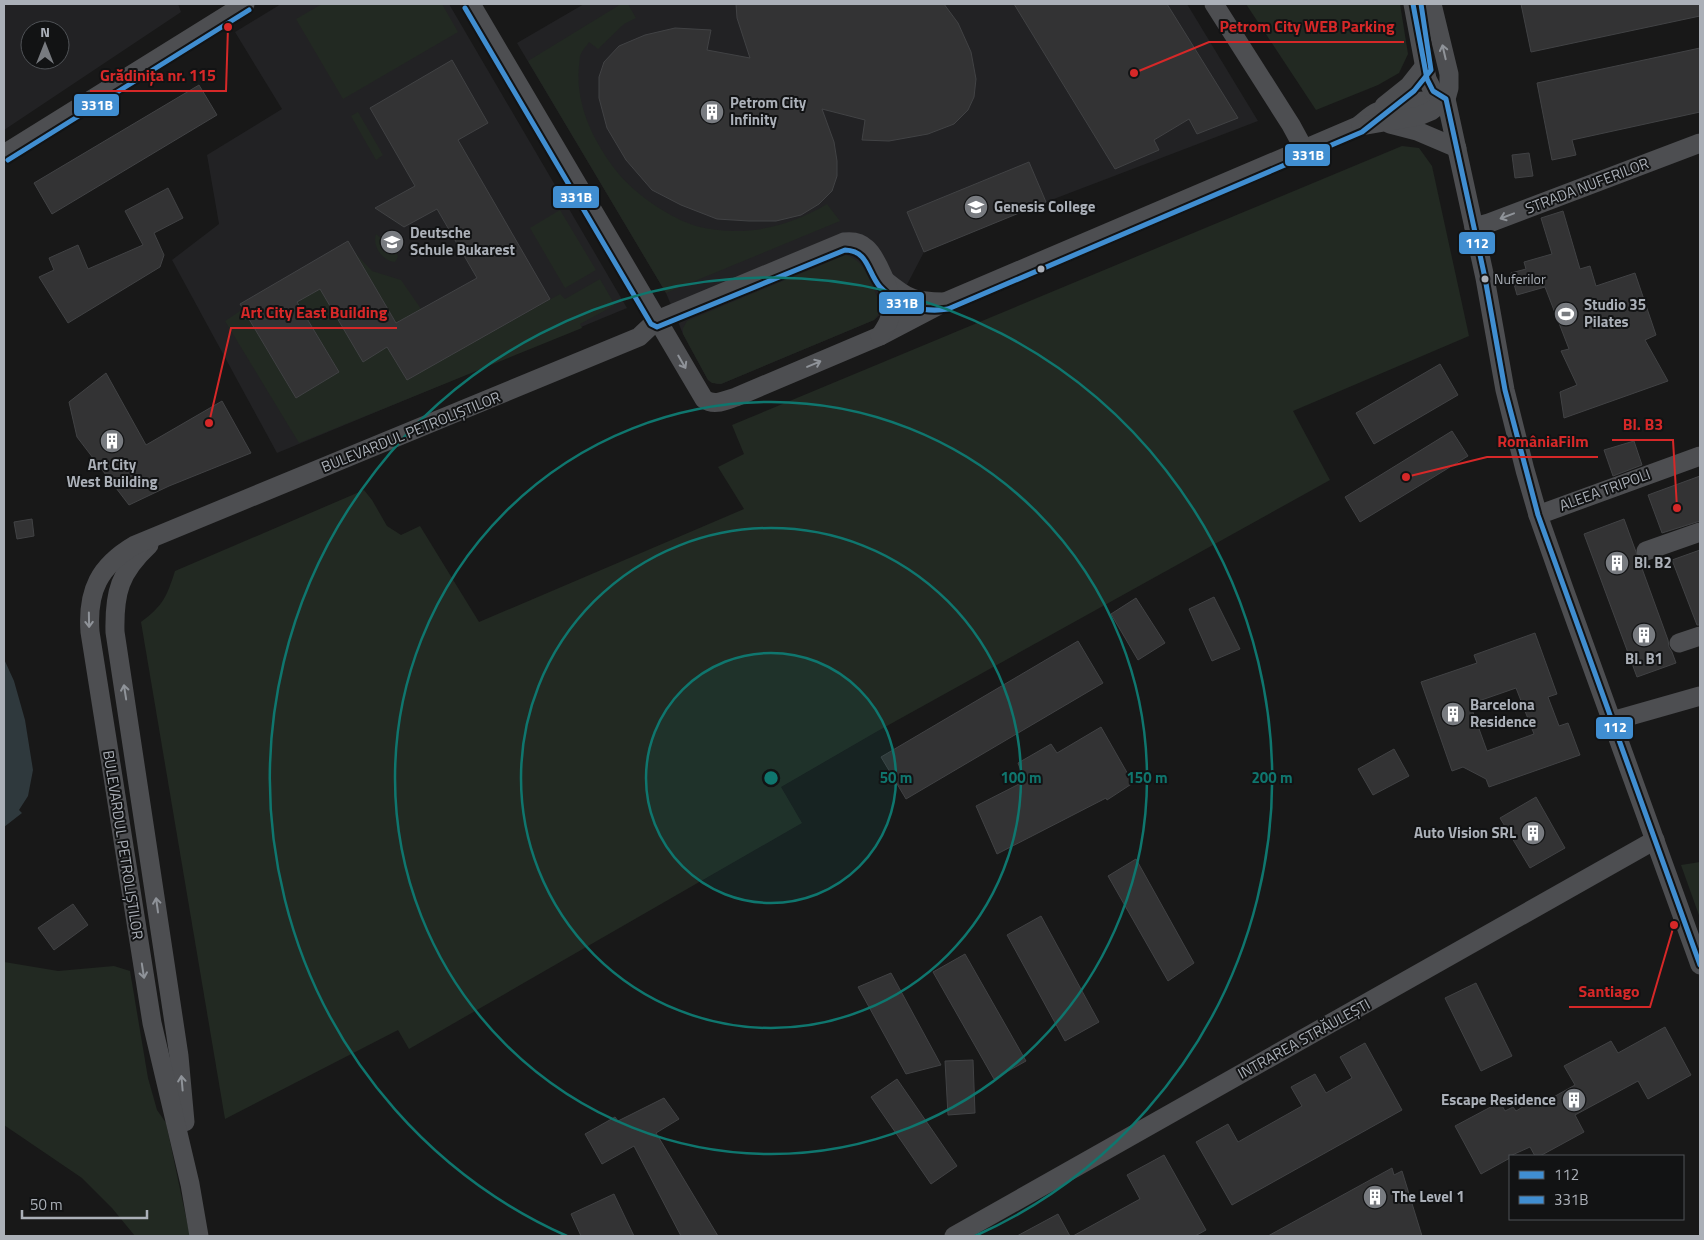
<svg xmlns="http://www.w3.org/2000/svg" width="1704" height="1240" viewBox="0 0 1704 1240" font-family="'Titillium Web',sans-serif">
	<rect width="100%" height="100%" fill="#181818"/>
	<!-- built -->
	<g fill="#222224" fill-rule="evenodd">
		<path d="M4,4H178L181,12L4,130ZM30,30H60V60H30Z"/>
		<path d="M281,4H449L627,308L277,453L172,260L219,224L207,155L282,109L235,32Z"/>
		<path d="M584,4H1187L1258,121L1046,202L1029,163L907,212L924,252L900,298L874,320L721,384H717L708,380L683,334L666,293L517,43Z"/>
	</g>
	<!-- green -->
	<g fill="#222922">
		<path d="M322,4H442L458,32L343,99L296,19Z"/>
		<path d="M621,4H628L636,18L624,24L598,49L589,42C587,46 582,50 581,54C579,57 580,62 579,66C575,105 594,143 618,173C635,194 670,218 696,226C741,238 787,228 827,204L840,221L666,293L528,61Z"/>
		<path d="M1246,4H1400L1408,54L1399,73L1378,85L1316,110Z"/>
		<path d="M358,112L383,155L376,160L351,116Z"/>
		<path d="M1402,146L1419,148L1432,166L1469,336L1293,411L1330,480L876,732L781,787L802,823L409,1049L398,1030L225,1119L141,622C163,606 167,596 175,571L364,490L372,500L387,526L401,535L420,526L479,622L744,509L718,467L744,454L732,425Z"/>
		<path d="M560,210L596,270L565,288L530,228Z"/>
		<path d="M376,234L395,249L398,257L395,262C382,261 372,246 376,234Z"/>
		<path d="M355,253L372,271L401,280L421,309L396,323Z"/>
		<path d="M845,255C865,259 871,284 879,301C881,309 880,314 874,320L721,384L712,383L708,380L683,334V328L687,321Z"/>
		<path d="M600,279L615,305L580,324L582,328L299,443L225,321L243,309L296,398L339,372L297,302L320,289L363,361L387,347L407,380L560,294L565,299Z"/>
		<path d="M1700,862V918L1681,865Z"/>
		<path d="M4,962L58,971L114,966L130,971L148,1078L157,1110L166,1123L190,1236H135L112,1208L82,1178L4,1125Z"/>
	</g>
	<!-- water -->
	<path fill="#2f393d" d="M4,659L14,681L25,720L33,770L28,796L19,810L22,813L4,827Z"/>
	<!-- building -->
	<g fill="#333334" stroke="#414244" fill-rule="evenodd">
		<path d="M736,4H944L958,23L971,52L976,79L974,97L968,110L954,124L928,134L889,141L862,140L865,120L822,109L834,142L837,161V176L832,191L819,204L801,215L776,221H749L717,219L681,205L652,190L626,160L607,128L599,98V77L604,62L619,46L645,35L675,28L711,30L707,50L750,58L737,18Z"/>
		<path d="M1014,4H1167L1238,118L1197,134L1189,119L1154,140L1159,150L1115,169Z"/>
		<path d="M1521,4H1700V16L1531,52Z"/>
		<path d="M1700,48V112L1572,140L1576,155L1552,160L1537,83Z"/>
		<path d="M452,60L488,123L458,140L550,299L407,380L387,347L363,362L320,289L297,302L339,372L296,398L240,304L348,241L396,323L477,278L437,209L404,227L375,208L415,186L370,108Z"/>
		<path d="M199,85L217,115L52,214L34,183Z"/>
		<path d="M1529,153L1533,176L1515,178L1512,155Z"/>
		<path d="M1029,162L1046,202L924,252L907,212Z"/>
		<path d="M168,188L183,218L154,233L164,255L160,267L68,323L39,277L54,270L49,258L78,245L88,269L143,245L125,211Z"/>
		<path d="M1563,211L1580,269L1590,266L1596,286L1635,273L1656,335L1645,340L1668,381L1564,418L1560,392L1577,385L1561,351L1569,349L1545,287L1517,295L1511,273L1526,269L1524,262L1552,254L1541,218Z"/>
		<path d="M1440,364L1458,395L1374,444L1356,413Z"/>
		<path d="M106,373L146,445L222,401L251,453L169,486L129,505L77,437L69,402Z"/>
		<path d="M1452,431L1468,456L1360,522L1345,497Z"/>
		<path d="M1634,441L1642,465L1613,476L1604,450Z"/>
		<path d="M1700,476V521L1662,533L1648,495Z"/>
		<path d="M32,519L34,536L17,539L14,522Z"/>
		<path d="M1624,519L1668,640L1669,647L1672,652L1676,663L1637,677L1584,534Z"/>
		<path d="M1700,550V625H1697L1672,560Z"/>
		<path d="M1214,597L1240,649L1212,661L1189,609Z"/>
		<path d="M1136,598L1165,643L1138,660L1111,614Z"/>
		<path d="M1535,633L1557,694L1548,697L1559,726L1568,723L1580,755L1489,787L1486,779L1463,767L1452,771L1421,682L1477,663L1474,655ZM1516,688L1534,734L1487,751L1470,704Z"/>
		<path d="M1078,641L1103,683L906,799L881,757Z"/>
		<path d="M1101,727L1133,783L1107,800L1106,798L997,854L976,806L1025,781L1018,763L1051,744L1057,753Z"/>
		<path d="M1394,749L1409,776L1373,795L1358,769Z"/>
		<path d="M1536,797L1565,848L1530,868L1500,818Z"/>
		<path d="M1136,859L1194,963L1168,981L1108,876Z"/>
		<path d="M73,904L88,925L54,950L38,928Z"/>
		<path d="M1041,916L1099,1022L1065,1041L1007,935Z"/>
		<path d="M965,954L1026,1061L994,1079L933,972Z"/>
		<path d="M891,973L941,1065L906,1074L858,987Z"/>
		<path d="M1476,983L1512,1056L1481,1071L1445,998Z"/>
		<path d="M1665,1027L1691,1075L1648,1099L1638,1081L1575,1115L1584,1132L1540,1156H1535L1530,1147L1510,1156V1158L1481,1174L1455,1126L1500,1102L1505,1111L1513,1107L1516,1111L1538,1098L1541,1104L1575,1085L1564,1066L1611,1041L1618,1053Z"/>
		<path d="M1365,1043L1402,1110L1232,1205L1196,1142L1228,1124L1238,1142L1302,1106L1291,1087L1315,1074L1326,1093L1352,1078L1340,1057Z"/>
		<path d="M973,1060L975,1113L948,1115L945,1061Z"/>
		<path d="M897,1079L957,1166L931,1184L871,1097Z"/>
		<path d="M664,1098L679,1119L656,1133L718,1236H681L634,1146L602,1164L585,1134L615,1117L618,1121Z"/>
		<path d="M1164,1155L1206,1230L1195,1236H1073L1140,1199L1127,1175Z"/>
		<path d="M1392,1168L1394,1175L1402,1171L1422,1236H1268Z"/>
		<path d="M614,1194L634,1236H581L571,1214Z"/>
		<path d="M1058,1214L1070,1236H1017Z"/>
	</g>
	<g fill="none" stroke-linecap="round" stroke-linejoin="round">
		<!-- minor -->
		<g stroke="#4d4e51" stroke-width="19">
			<path d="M471,4L704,399C714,406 724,401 736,397L880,336L945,302L1358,126C1364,122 1370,115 1377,112C1399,102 1422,101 1446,99"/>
			<path d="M1214,4L1291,125L1304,149"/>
			<path d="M1413,4L1427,79L1433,91L1446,99"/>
			<path d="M1432,4L1449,74V88L1446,99L1485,278L1505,390L1525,470L1538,515L1564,589L1700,965"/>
			<path d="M1384,106L1409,86L1424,67"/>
			<path d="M1390,124L1417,131L1457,148"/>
			<path d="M1361,126L1419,116L1431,111L1445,100"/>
			<path d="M4,154L245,4"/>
			<path d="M1474,227L1489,223L1700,143"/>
			<path d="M886,281C908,299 915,302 943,302"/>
			<path d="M1538,515L1700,456"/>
			<path d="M149,545C120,572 114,592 115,632L179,1056L185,1122"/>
			<path d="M1646,551L1700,532"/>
			<path d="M1679,643L1700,636"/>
			<path d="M1612,721L1700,696"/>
			<path d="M199,1236L190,1184L152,1023L90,632C87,591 99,566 135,545L639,337L657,320L844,242C852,241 860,242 866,248C876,256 893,295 892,308C891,319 886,327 880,336"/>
			<path d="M954,1236L1655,840"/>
		</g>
		<!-- bus-1 casing -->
		<g stroke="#121314" stroke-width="9">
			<path id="bus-1" d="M1413,4L1427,79L1433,91L1446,99L1485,278L1505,390L1538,515L1700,965"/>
		</g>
		<!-- bus-2 casing -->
		<g stroke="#121314" stroke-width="9">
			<g id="bus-2">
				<path d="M465,8L651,324L657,327L845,250C869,251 867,272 880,287C897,306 924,313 948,309L1362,132L1414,91L1431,70L1421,4"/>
				<path d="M8,160L249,10"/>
			</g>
		</g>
		<!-- bus-1 -->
		<use href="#bus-1" stroke="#408ed1" stroke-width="5"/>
		<!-- bus-2 -->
		<use href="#bus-2" stroke="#408ed1" stroke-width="5"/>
	</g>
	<!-- one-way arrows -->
	<defs><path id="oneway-shaft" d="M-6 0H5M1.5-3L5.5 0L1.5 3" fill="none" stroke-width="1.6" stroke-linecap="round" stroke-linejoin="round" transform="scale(1.25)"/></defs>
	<g stroke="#8f9399">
		<use href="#oneway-shaft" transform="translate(1444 52) rotate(-103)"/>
		<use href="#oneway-shaft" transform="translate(1507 216) rotate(159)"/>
		<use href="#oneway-shaft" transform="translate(682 362) rotate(60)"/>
		<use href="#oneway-shaft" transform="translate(814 364) rotate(-23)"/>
		<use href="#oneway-shaft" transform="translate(89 620) rotate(89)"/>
		<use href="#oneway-shaft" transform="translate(125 692) rotate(-99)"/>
		<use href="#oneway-shaft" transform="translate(157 905) rotate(-98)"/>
		<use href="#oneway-shaft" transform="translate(143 971) rotate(81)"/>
		<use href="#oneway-shaft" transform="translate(182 1083) rotate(-95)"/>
	</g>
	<!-- distance rings -->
	<circle cx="771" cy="778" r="125" fill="#0f766e" fill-opacity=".12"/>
	<g fill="none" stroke="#0f766e" stroke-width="2.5">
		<circle cx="771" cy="778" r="125"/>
		<circle cx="771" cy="778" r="250"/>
		<circle cx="771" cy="778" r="376"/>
		<path d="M567 1236A501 501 0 1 1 975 1236"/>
	</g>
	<!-- icons -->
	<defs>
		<g id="building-disc" transform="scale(1.25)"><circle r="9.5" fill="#787b80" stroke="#121314"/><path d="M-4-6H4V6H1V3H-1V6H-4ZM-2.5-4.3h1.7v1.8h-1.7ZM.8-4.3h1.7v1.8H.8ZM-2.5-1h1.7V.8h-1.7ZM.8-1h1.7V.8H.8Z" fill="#fff"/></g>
		<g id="school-disc" transform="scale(1.25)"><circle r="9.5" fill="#787b80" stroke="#121314"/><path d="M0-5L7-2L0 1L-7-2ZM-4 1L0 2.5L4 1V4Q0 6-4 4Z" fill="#fff"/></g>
		<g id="stadium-disc" transform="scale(1.25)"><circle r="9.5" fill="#787b80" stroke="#121314"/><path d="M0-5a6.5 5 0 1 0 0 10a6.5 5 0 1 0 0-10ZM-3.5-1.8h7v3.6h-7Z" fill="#fff"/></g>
	</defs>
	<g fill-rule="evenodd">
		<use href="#building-disc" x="712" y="112"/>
		<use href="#school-disc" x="976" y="207"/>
		<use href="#school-disc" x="392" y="242"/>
		<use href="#stadium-disc" x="1566" y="314"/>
		<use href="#building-disc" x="112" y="441"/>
		<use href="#building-disc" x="1617" y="563"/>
		<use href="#building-disc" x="1644" y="635"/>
		<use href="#building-disc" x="1453" y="714"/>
		<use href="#building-disc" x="1533" y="833"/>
		<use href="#building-disc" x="1574" y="1100"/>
		<use href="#building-disc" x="1375" y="1197"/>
	</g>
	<!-- markers -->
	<g fill="#abb0b8" stroke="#121314" stroke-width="2">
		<circle cx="1041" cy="269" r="4.5"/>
		<circle cx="1485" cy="279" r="4.5"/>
	</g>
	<g text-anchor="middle" stroke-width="4" stroke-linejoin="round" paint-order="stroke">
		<!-- bus labels -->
		<g font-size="14" fill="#abb0b8" stroke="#121314" text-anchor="start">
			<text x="1494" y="284">Nuferilor</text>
		</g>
		<!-- poi labels -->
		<g font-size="15" font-weight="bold" fill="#abb0b8" stroke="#121314" text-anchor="start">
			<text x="730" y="108">Petrom City<tspan x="730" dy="17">Infinity</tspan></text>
			<text x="994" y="212">Genesis College</text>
			<text x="410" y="238">Deutsche<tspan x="410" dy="17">Schule Bukarest</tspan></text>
			<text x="1584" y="310">Studio 35<tspan x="1584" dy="17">Pilates</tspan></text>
			<text x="112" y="470" text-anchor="middle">Art City<tspan x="112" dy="17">West Building</tspan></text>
			<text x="1634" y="568">Bl. B2</text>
			<text x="1644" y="664" text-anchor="middle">Bl. B1</text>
			<text x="1470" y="710">Barcelona<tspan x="1470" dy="17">Residence</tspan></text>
			<text x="1516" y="838" text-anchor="end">Auto Vision SRL</text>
			<text x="1556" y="1105" text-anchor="end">Escape Residence</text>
			<text x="1392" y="1202">The Level 1</text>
		</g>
		<!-- street labels -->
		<g font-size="15" fill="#abb0b8" stroke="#121314">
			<text transform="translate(1587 186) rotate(-21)" y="5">STRADA NUFERILOR</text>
			<text transform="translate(411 432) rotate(-22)" y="5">BULEVARDUL PETROLIȘTILOR</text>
			<text transform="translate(1605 490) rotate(-20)" y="5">ALEEA TRIPOLI</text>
			<text transform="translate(123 845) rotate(81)" y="5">BULEVARDUL PETROLIȘTILOR</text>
			<text transform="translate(1304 1039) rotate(-29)" y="5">INTRAREA STRĂULEȘTI</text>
		</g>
	</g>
	<circle cx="771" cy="778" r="8" fill="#0f766e" stroke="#121314" stroke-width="2.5"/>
	<g font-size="15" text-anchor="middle" font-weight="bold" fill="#0f766e" stroke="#121314" stroke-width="4" stroke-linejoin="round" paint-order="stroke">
		<text x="896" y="783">50 m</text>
		<text x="1021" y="783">100 m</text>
		<text x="1147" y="783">150 m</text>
		<text x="1272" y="783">200 m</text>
	</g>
	<!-- callouts -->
	<path fill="none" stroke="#d62828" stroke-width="2" d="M1134 73L1209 42H1404M228 27L226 91H90M209 423L231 328H397M1677 508L1673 440H1612M1406 477L1487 457H1598M1674 925L1650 1007H1569"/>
	<g fill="#d62828" stroke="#121314" stroke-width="2">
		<circle cx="1134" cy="73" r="5"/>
		<circle cx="228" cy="27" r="5"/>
		<circle cx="209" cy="423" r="5"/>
		<circle cx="1677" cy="508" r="5"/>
		<circle cx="1406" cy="477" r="5"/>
		<circle cx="1674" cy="925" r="5"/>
	</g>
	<g font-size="16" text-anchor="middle" font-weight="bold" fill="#d62828" stroke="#121314" stroke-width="4" stroke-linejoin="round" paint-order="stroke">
		<text x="1307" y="32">Petrom City WEB Parking</text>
		<text x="158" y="81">Grădinița nr. 115</text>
		<text x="314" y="318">Art City East Building</text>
		<text x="1643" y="430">Bl. B3</text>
		<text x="1543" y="447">RomâniaFilm</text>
		<text x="1609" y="997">Santiago</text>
	</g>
	<g stroke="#121314" stroke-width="2">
		<rect x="73" y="93" width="47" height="24" rx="5" fill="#408ed1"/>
		<rect x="1284" y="143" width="47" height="24" rx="5" fill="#408ed1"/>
		<rect x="552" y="185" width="48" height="24" rx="5" fill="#408ed1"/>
		<rect x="1458" y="231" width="38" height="24" rx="5" fill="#408ed1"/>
		<rect x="878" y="291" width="47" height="24" rx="5" fill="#408ed1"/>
		<rect x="1595" y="716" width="39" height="24" rx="5" fill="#408ed1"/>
	</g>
	<g font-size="14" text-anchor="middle" font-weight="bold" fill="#fff">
		<text x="97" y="110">331B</text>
		<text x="1308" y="160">331B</text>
		<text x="576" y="202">331B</text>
		<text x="1477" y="248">112</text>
		<text x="902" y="308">331B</text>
		<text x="1615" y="732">112</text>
	</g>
	<!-- border -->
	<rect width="1704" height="1240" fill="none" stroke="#abb0b8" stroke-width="10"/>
	<!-- legend -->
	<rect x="1509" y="1155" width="175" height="65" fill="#121314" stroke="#4f5256"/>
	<rect x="1519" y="1171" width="25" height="8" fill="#408ed1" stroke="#4f5256"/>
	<text x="1554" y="1180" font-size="15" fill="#abb0b8">112</text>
	<rect x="1519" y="1196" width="25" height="8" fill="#408ed1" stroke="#4f5256"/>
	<text x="1554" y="1205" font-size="15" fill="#abb0b8">331B</text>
	<!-- north arrow -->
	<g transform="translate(45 45)"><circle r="24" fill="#121314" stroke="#4f5256"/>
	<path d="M0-4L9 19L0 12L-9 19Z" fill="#787b80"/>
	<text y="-8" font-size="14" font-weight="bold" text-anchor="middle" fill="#abb0b8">N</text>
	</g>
	<!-- scale -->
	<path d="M22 1210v8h125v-8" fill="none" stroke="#abb0b8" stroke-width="2.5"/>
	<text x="30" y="1210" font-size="15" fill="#abb0b8" stroke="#121314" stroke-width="4" paint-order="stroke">50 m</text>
</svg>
